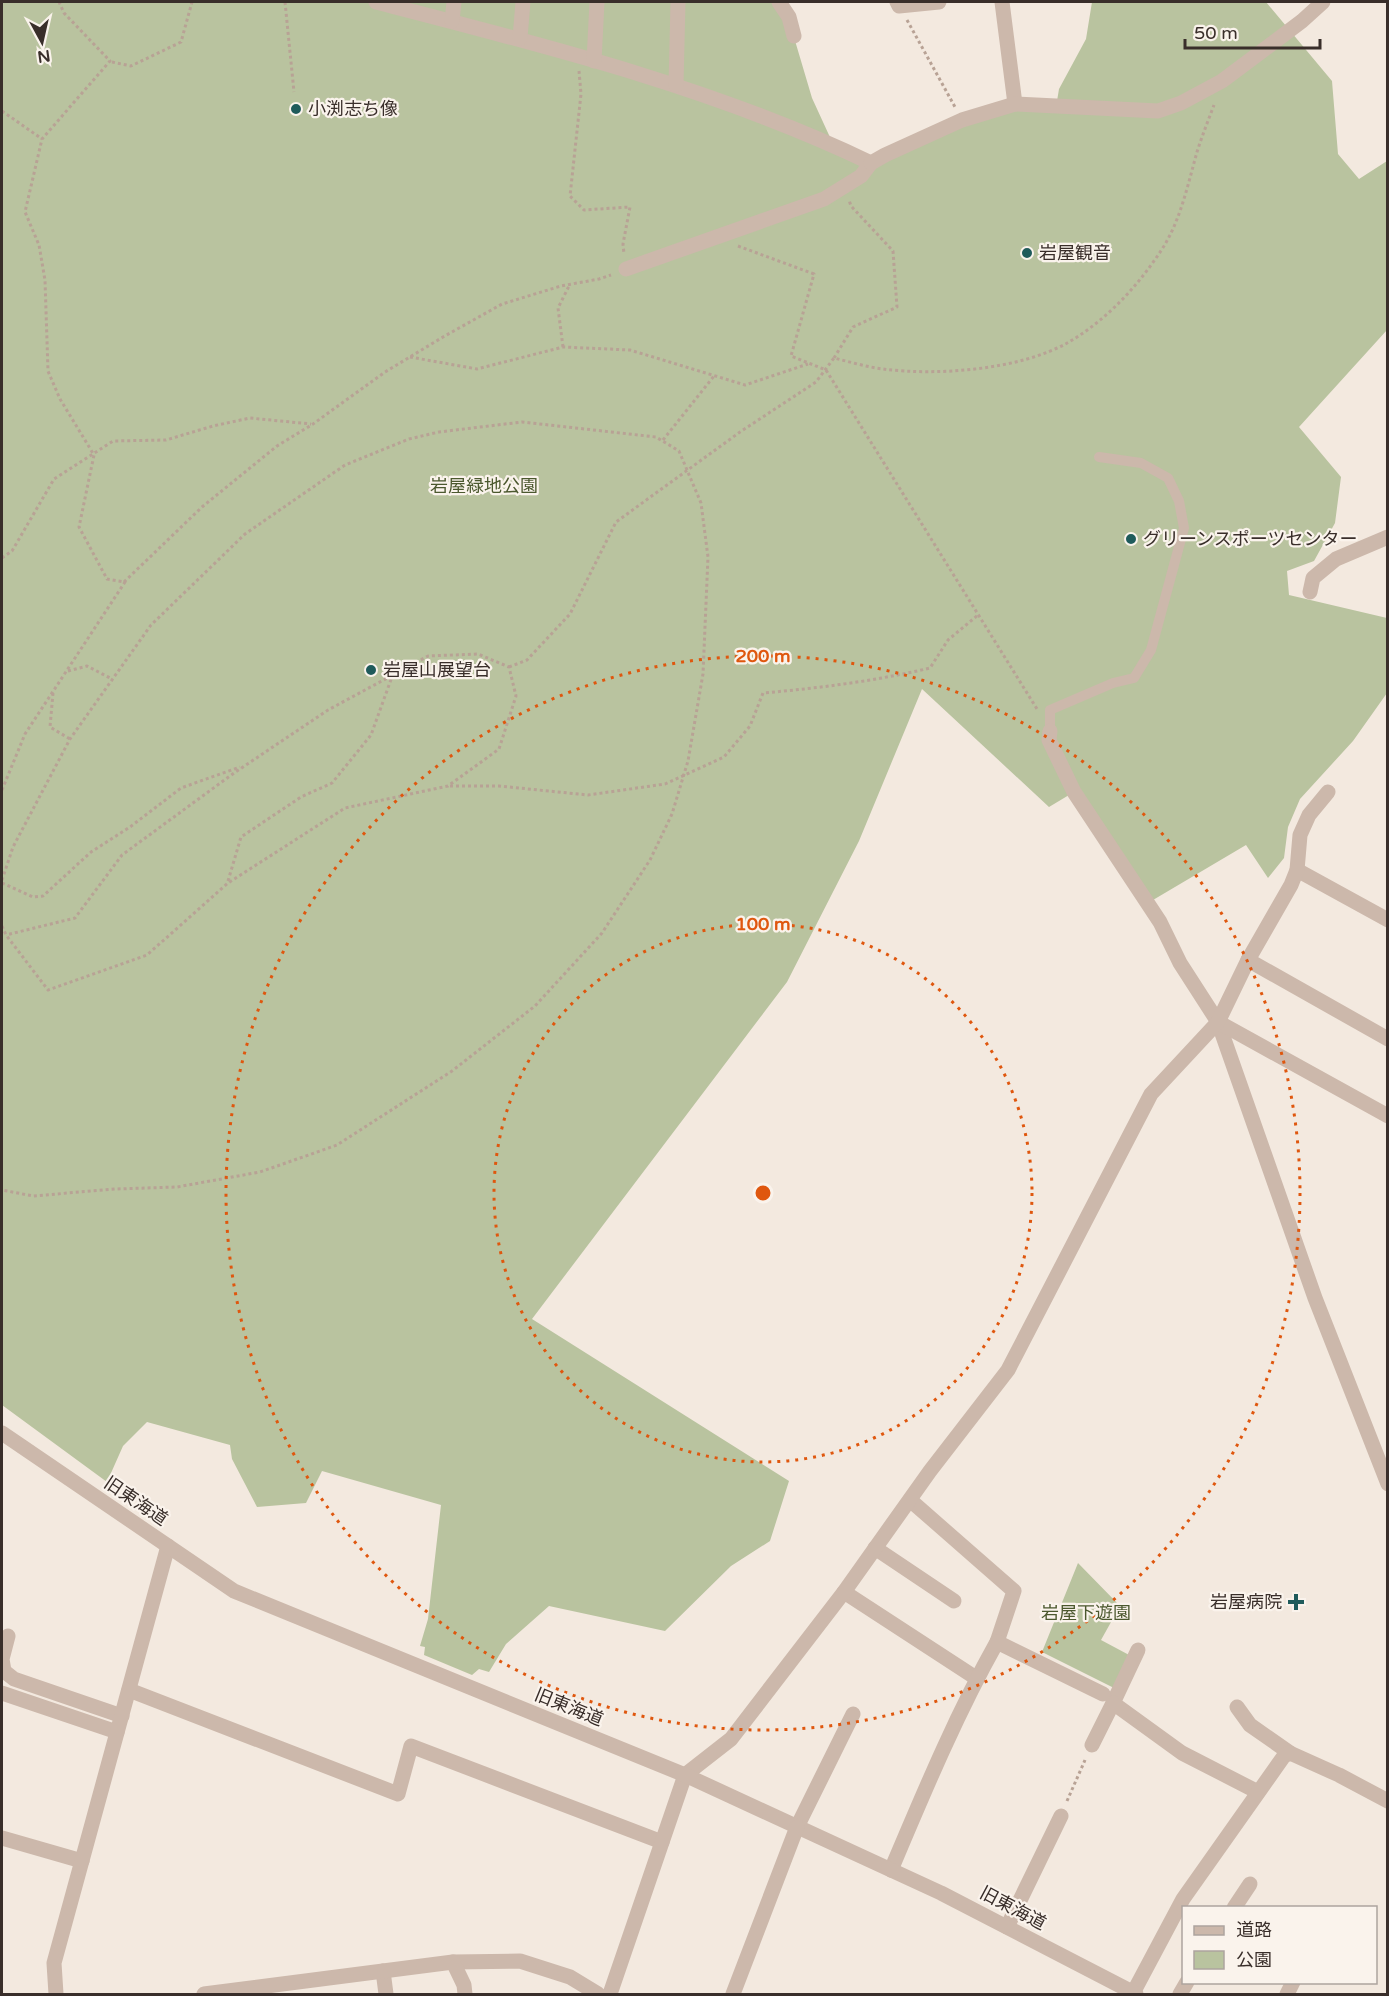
<svg xmlns="http://www.w3.org/2000/svg" width="1389" height="1996" viewBox="0 0 1389 1996" font-family="'Varela Round','Noto Sans JP',sans-serif">
	<rect width="100%" height="100%" fill="#f3e9df"/>
	<!-- green -->
	<g fill="#b9c39f">
		<path d="M2,2H778L788,17L812,98L834,146L871,163L981,117L1057,101L1059,89L1086,39L1092,2H1266L1332,81L1338,154L1359,179L1387,161V330L1299,427L1341,477L1335,523L1314,561L1287,571L1289,595L1387,618V693L1353,741L1300,799L1288,827L1284,858L1268,878L1246,845L1153,900L1074,792L1049,807L922,689L859,841L787,982L532,1319L789,1481L770,1541L731,1566L665,1631L549,1606L506,1644L489,1672L479,1669L472,1675L424,1655L425,1647L420,1646L428,1619L441,1505L322,1471L306,1503L257,1507L232,1459L230,1445L147,1422L123,1446L107,1482L2,1405Z"/>
		<path d="M1078,1563L1120,1606L1101,1640L1131,1656L1116,1689L1042,1652Z"/>
	</g>
	<g fill="none" stroke-linecap="round" stroke-linejoin="round">
		<!-- path -->
		<g stroke="#b8a295" stroke-width="3" stroke-dasharray="3 3" stroke-linecap="butt">
			<path d="M285,2L294,92"/>
			<path d="M907,20L955,107"/>
			<path d="M112,62L131,66L181,42L192,2"/>
			<path d="M579,71L581,94L570,196L584,210L630,207L623,244L624,254"/>
			<path d="M2,111L42,139"/>
			<path d="M738,246L814,274L791,356L826,370L1037,709"/>
			<path d="M563,347L558,308L570,284"/>
			<path d="M410,357L477,369L563,347L630,350L745,385L808,364"/>
			<path d="M834,358L853,327L897,307L893,251L851,206L849,200"/>
			<path d="M663,440L714,376"/>
			<path d="M2,558L12,551L54,479L113,441L166,440L213,426L250,418L311,424"/>
			<path d="M124,582L202,507L277,446L313,424L385,372L443,337L502,304L561,286L599,279L611,275"/>
			<path d="M509,667L527,660L570,614L616,522L740,432L816,382L834,358C850,362 867,367 883,369C938,376 1020,370 1069,342C1108,319 1140,284 1164,246C1181,218 1188,184 1197,152C1202,136 1208,121 1214,105"/>
			<path d="M68,671L87,666L112,679"/>
			<path d="M53,693L50,727L70,739"/>
			<path d="M450,786H499L588,795L665,784L724,757L750,726L763,693C820,688 875,681 930,668L948,640L978,615"/>
			<path d="M2,790L25,734L125,582L107,579L79,527L94,455L60,399L48,371L45,280L39,245L25,212L42,139L110,61L64,13L59,2"/>
			<path d="M2,880L13,847L70,739L151,625L245,534L345,465L409,439L439,432L522,422L656,437L679,451L701,503L708,557L703,674L688,761L672,814L650,860L602,933L535,1006L452,1071L337,1145L260,1172L177,1187L115,1189L33,1196L2,1190"/>
			<path d="M228,881L241,837L301,797L332,783L371,735L393,674"/>
			<path d="M2,883L33,897L43,896L91,852L130,827L181,788L240,767"/>
			<path d="M2,926L6,935L48,990L147,955L228,883L345,808L448,786L499,749L516,696L509,667L478,654L428,656L328,710L234,773L122,855L75,918L6,935"/>
			<path d="M1067,1801L1085,1760"/>
		</g>
		<!-- service -->
		<path stroke="#ccb8ab" stroke-width="10" d="M1050,731V710L1113,683L1134,678L1151,650L1184,528L1179,501L1168,478L1141,463L1099,457"/>
		<!-- minor -->
		<g stroke="#ccb8ab" stroke-width="15">
			<path d="M376,2C543,45 715,88 871,163L861,176L824,199L626,269"/>
			<path d="M779,2L789,17L794,36"/>
			<path d="M897,2L899,6L939,2"/>
			<path d="M1002,2L1015,104"/>
			<path d="M452,21L454,2"/>
			<path d="M520,38L523,2"/>
			<path d="M594,61L597,2"/>
			<path d="M676,85L678,2"/>
			<path d="M871,163L885,155L962,120L1015,104L1158,111L1181,103L1222,81L1302,21L1323,2"/>
			<path d="M1310,592L1313,578L1336,559L1388,537"/>
			<path d="M1050,731L1049,740L1074,792L1160,922L1180,963L1218,1022L1315,1298L1388,1484"/>
			<path d="M1297,870L1388,920"/>
			<path d="M1248,960L1388,1039"/>
			<path d="M1218,1022L1388,1116"/>
			<path d="M910,1500L1014,1591L997,1642"/>
			<path d="M875,1548L954,1601"/>
			<path d="M844,1592L976,1678"/>
			<path d="M8,1636L2,1659L4,1671L14,1679L122,1716"/>
			<path d="M129,1690L398,1794L411,1746L662,1842"/>
			<path d="M2,1693L117,1732"/>
			<path d="M1113,1703L1138,1650"/>
			<path d="M1237,1707L1250,1725L1290,1753"/>
			<path d="M1092,1745L1113,1703L1182,1753L1258,1792"/>
			<path d="M797,1827L853,1714"/>
			<path d="M2,1838L82,1861"/>
			<path d="M891,1870C924,1792 956,1715 997,1642L1103,1694"/>
			<path d="M1234,1908L1250,1884"/>
			<path d="M1007,1927L1061,1816"/>
			<path d="M453,1962L520,1961L570,1977L598,1994"/>
			<path d="M383,1971L386,1994"/>
			<path d="M1133,1993L1183,1899L1284,1756L1290,1753L1339,1775L1388,1801"/>
			<path d="M56,1994L54,1963L168,1546"/>
			<path d="M204,1994L453,1962L464,1985L465,1994"/>
			<path d="M610,1994L685,1775L731,1739L844,1592L930,1471L1008,1370L1151,1094L1218,1022L1248,960L1291,885L1297,870L1300,835L1309,815L1328,792"/>
			<path d="M1180,1994L1187,1982"/>
			<path d="M1287,1994L1293,1982"/>
		</g>
		<!-- tertiary -->
		<g stroke="#ccb8ab" stroke-width="15">
			<path d="M2,1433L234,1591L685,1775L941,1893L1136,1994"/>
			<path d="M733,1994L797,1827"/>
		</g>
	</g>
	<!-- distance rings -->
	<g fill="none" stroke="#df570e" stroke-width="3" stroke-dasharray="3 6">
		<circle cx="763" cy="1193" r="269"/>
		<circle cx="763" cy="1193" r="537"/>
	</g>
	<!-- markers -->
	<g fill="#1f5b5b" stroke="#faf3ec" stroke-width="2">
		<circle cx="296" cy="109" r="6"/>
		<circle cx="1027" cy="253" r="6"/>
		<circle cx="1131" cy="539" r="6"/>
		<circle cx="371" cy="670" r="6"/>
		<path d="M1293 1593h6v6h6v6h-6v6h-6v-6h-6v-6h6z"/>
	</g>
	<g text-anchor="middle" stroke-width="4.5" stroke-linejoin="round" paint-order="stroke">
		<!-- poi labels -->
		<g font-size="18" fill="#392e2a" stroke="#faf3ec" text-anchor="start">
			<text x="308" y="115">小渕志ち像</text>
			<text x="1039" y="259">岩屋観音</text>
			<text x="1143" y="545">グリーンスポーツセンター</text>
			<text x="383" y="676">岩屋山展望台</text>
			<text x="1282" y="1608" text-anchor="end">岩屋病院</text>
		</g>
		<!-- park labels -->
		<g font-size="18" fill="#4b582e" stroke="#faf3ec">
			<text x="484" y="492">岩屋緑地公園</text>
			<text x="1086" y="1619">岩屋下遊園</text>
		</g>
		<!-- street labels -->
		<g font-size="18" fill="#392e2a" stroke="#faf3ec">
			<text transform="translate(136 1501) rotate(34)" y="6">旧東海道</text>
			<text transform="translate(569 1707) rotate(22)" y="6">旧東海道</text>
			<text transform="translate(1013 1908) rotate(28)" y="6">旧東海道</text>
		</g>
	</g>
	<circle cx="763" cy="1193" r="9" fill="#df570e" stroke="#faf3ec" stroke-width="3"/>
	<g font-size="18" text-anchor="middle" font-weight="bold" fill="#df570e" stroke="#faf3ec" stroke-width="4.5" stroke-linejoin="round" paint-order="stroke">
		<text x="763" y="662">200 m</text>
		<text x="763" y="930">100 m</text>
	</g>
	<!-- border -->
	<rect width="1389" height="1996" fill="none" stroke="#392e2a" stroke-width="6"/>
	<!-- legend -->
	<rect x="1182" y="1906" width="195" height="78" fill="#faf3ec" stroke="#ada49e" stroke-width="1.5"/>
	<rect x="1194" y="1926" width="30" height="9" fill="#ccb8ab" stroke="#ada49e" stroke-width="1.5"/>
	<text x="1236" y="1936" font-size="18" fill="#392e2a">道路</text>
	<rect x="1194" y="1951" width="30" height="18" fill="#b9c39f" stroke="#ada49e" stroke-width="1.5"/>
	<text x="1236" y="1966" font-size="18" fill="#392e2a">公園</text>
	<!-- north arrow -->
	<g transform="translate(42 42) rotate(172)" stroke="#faf3ec" stroke-width="4.5" paint-order="stroke">
	<path d="M0-4.5L10 22L0 15L-10 22Z" fill="#392e2a"/>
	<text y="-9" font-size="16" font-weight="bold" text-anchor="middle" fill="#392e2a">N</text>
	</g>
	<!-- scale -->
	<path d="M1185 39v9h135v-9" fill="none" stroke="#392e2a" stroke-width="3"/>
	<text x="1194" y="39" font-size="18" fill="#392e2a" stroke="#faf3ec" stroke-width="4.5" paint-order="stroke">50 m</text>
</svg>
